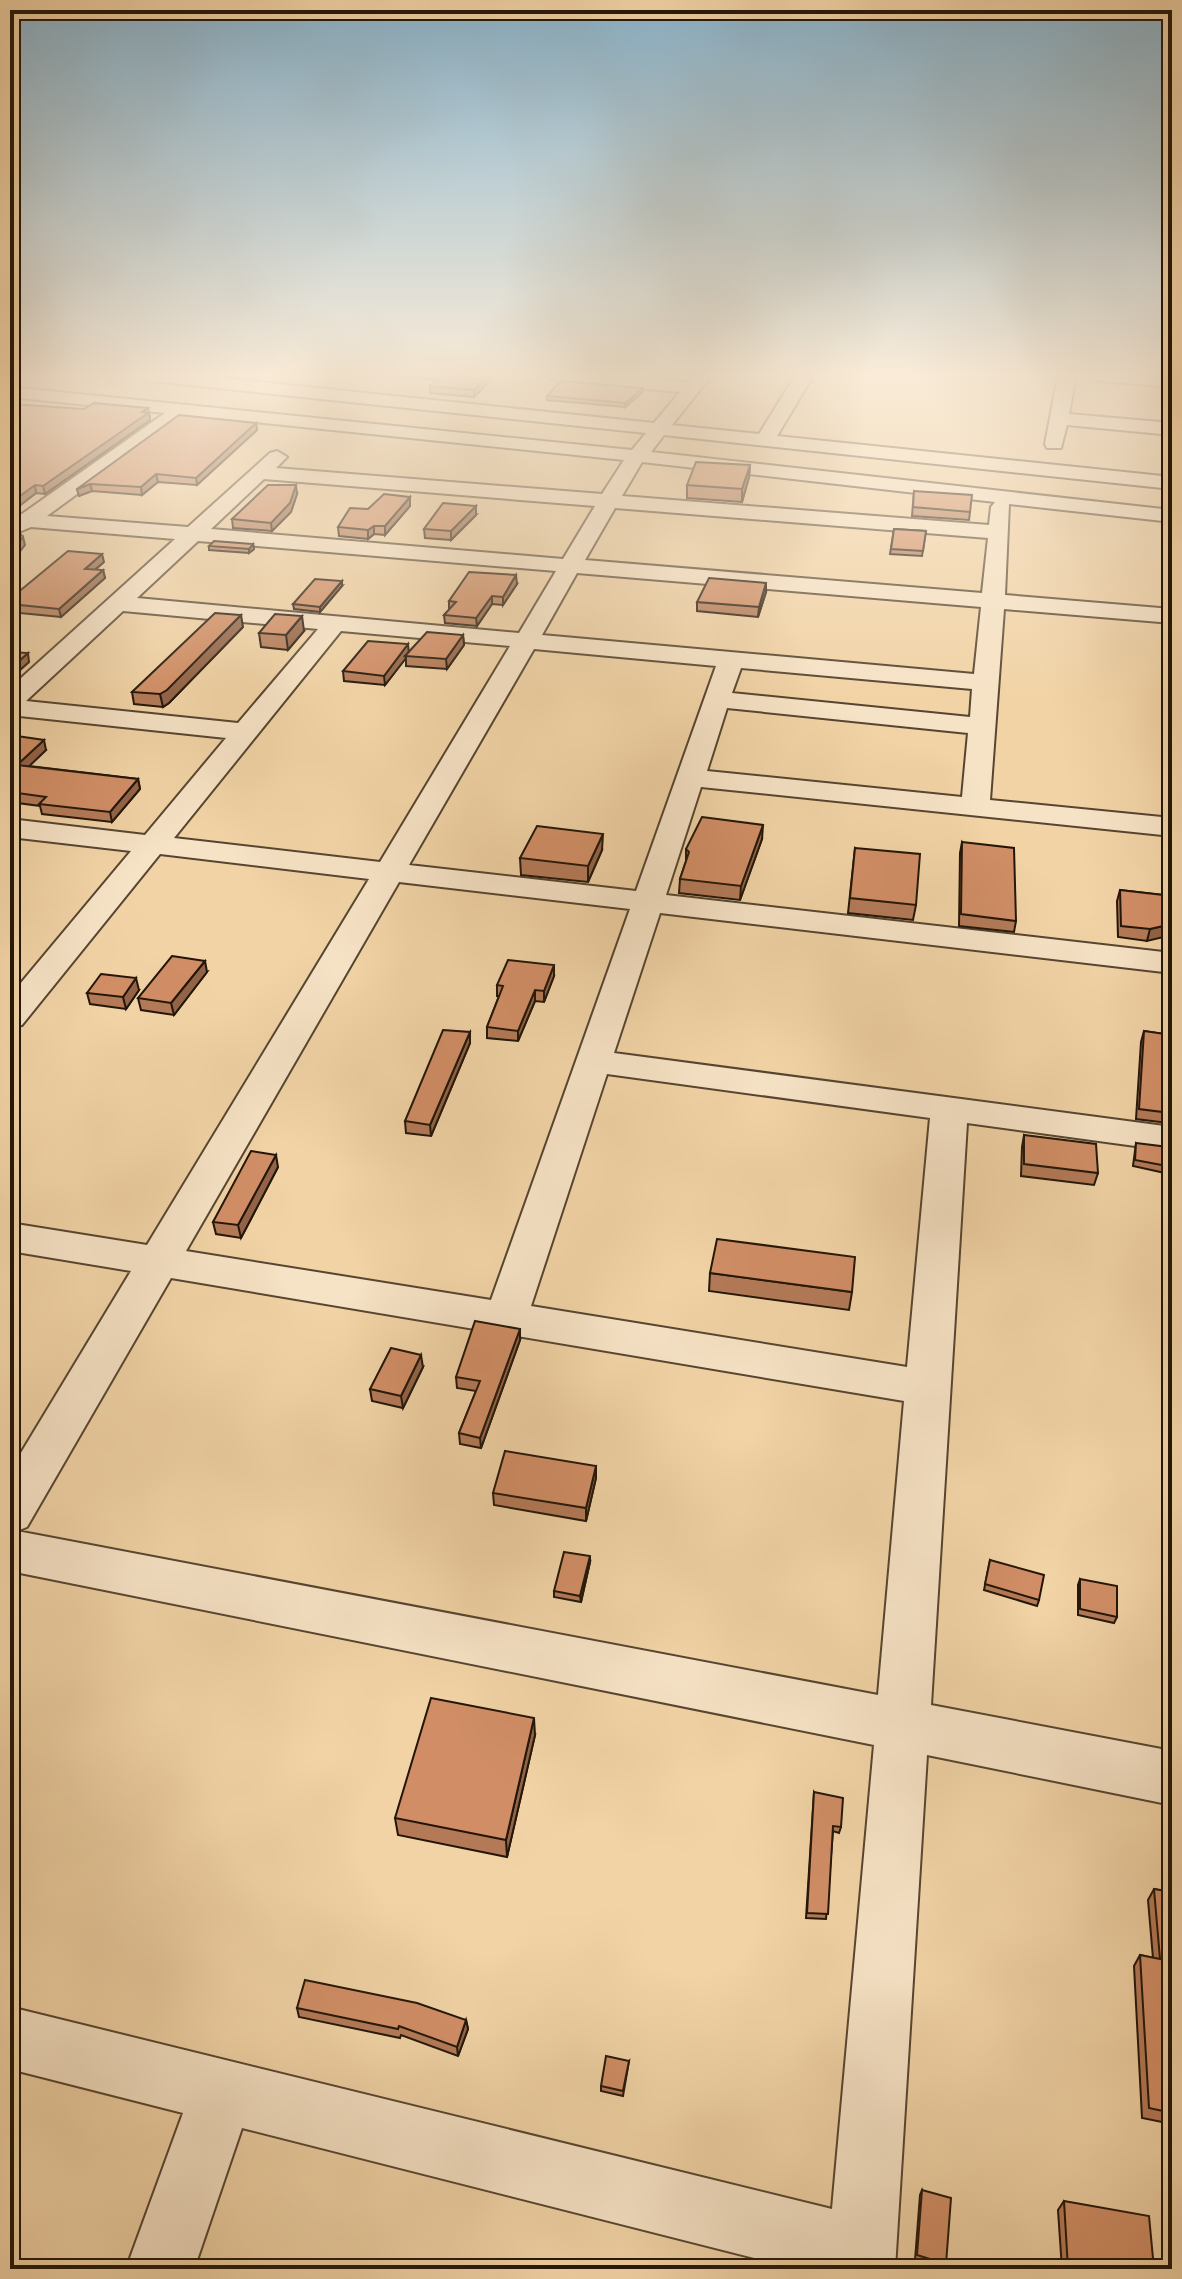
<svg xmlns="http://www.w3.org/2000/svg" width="1182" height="2279" viewBox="0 0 1182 2279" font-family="'IM FELL English',serif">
	<rect width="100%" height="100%" fill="#f1d3a6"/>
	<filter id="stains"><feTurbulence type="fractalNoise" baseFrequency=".0025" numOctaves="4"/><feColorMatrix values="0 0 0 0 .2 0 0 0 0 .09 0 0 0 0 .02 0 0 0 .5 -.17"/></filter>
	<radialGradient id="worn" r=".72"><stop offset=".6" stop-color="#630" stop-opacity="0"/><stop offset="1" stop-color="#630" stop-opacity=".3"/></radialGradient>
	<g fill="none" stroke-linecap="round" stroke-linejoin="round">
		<!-- minor casing -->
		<g stroke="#564530" stroke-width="4">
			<g id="minor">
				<path d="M141,376H200L654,423L680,392L554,381L545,376H614L688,382L693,376H711L672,425L759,434L795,376H813L777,436L1172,477V489L664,435L651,452L1172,510V522L1009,504L1005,595L1172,609V623L1004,609L990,800L1172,818V836L701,787L666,895L1172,953V973L660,913L614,1053L1172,1127V1151L967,1123L931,1705L1172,1751V1805L927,1755L895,2269H798L242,2128L194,2269H126L183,2113L10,2069V2007L832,2209L874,1745L10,1571V1471L131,1271L10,1251V1223L147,1245L369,879L160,854L22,1025L10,1028V996L131,851L10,837V819L145,835L226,738L10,715V688L175,539L31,527L19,532L11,531L10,513L22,514L165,413L10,397V387L632,450L646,433L150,381ZM185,415L624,460L602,494L276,468L287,457L277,451L270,453L188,527L47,516ZM642,462L995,502L991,507L989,525L622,496ZM264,479L595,506L563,559L211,529ZM615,508L988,538L982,593L585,560ZM198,541L556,571L519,633L137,598ZM577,573L981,607L974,674L542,635ZM123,611L318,629L238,723L26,701ZM341,631L510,646L380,862L174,838ZM534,649L716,666L636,891L409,865ZM741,668L972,689L970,717L732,693ZM727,708L968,733L962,797L707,771ZM399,882L630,909L491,1300L186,1251ZM607,1074L930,1118L907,1367L531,1306ZM171,1278L904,1401L878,1695L17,1531L27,1527Z"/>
				<path d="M1058,376H1076L1069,414L1172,423V435L1067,425L1061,448H1047L1045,444Z"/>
				<path d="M1090,376L1172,377V387L1099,381Z"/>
			</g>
		</g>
		<!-- minor -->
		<use href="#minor" fill="#f6e2c5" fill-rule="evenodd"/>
	</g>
	<!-- wall -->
	<g fill="#b47a58" stroke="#231609" stroke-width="2">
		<path d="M393,376H494L474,397L430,393V386L438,380Z"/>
		<path d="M643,388V392L625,407L547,400V396Z"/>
		<path d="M10,393L18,401L12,404L150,416V420L45,494L36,493L14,510Z"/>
		<path d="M256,423L257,430L197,485L158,482L142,495L92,491L79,496L77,489Z"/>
		<path d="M750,465L749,477L742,502L687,498V485Z"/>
		<path d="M914,491L970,512L969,520L912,516Z"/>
		<path d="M297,494L291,512L272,531L233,528L232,519Z"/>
		<path d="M410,497V506L385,535L374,534L368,539L339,536L338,527L368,509Z"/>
		<path d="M476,515L451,540L425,538L424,529Z"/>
		<path d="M894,529L926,531L922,556L890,554Z"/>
		<path d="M253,544L254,549L249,553L209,550V546Z"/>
		<path d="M104,562L95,570H103L105,578L61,617L10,612V599Z"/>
		<path d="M517,584L503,605L492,604L477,626L445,623L444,615L449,610V601Z"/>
		<path d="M342,586L320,612L294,609L293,604Z"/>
		<path d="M766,592L758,617L697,611V602Z"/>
		<path d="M243,627L169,703L163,707L134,704L132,692Z"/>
		<path d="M304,631L288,650L261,647L259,633Z"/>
		<path d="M463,635L464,645L447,669L406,666V658L385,685L344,681L343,671Z"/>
		<path d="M10,735L46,750L29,766L138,779L140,789L112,822L42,814L40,806L10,802Z"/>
		<path d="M762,839L740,900L679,893L680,879L686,861V849Z"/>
		<path d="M962,842L1016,921L1014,932L959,926L960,853Z"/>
		<path d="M855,848L916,905L913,920L848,913Z"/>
		<path d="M602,850L588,882L521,875L520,858Z"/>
		<path d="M1120,890L1172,896L1147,941L1118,937L1117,901Z"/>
		<path d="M207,972L174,1015L141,1010L138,998Z"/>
		<path d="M554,976L544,1002L535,1001L518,1041L487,1038V1027L499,996H497V985Z"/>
		<path d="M139,990L126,1009L90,1004L87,993Z"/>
		<path d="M1144,1031L1172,1035V1118L1170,1117L1168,1123L1136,1119L1141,1042Z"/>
		<path d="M470,1032V1043L431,1136L406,1133L405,1121Z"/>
		<path d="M1024,1135L1098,1173L1094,1185L1021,1176L1022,1147Z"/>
		<path d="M1136,1143L1167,1166L1165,1173L1133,1166Z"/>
		<path d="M278,1167L241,1238L216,1234L213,1222Z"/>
		<path d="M710,1273L852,1292L849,1310L709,1291Z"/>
		<path d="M520,1340L481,1448L460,1444L459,1433L476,1391L457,1388L456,1377Z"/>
		<path d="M423,1367L403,1408L372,1401L370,1389Z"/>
		<path d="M1169,1381H1172V1481L1169,1480L1165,1392Z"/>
		<path d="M596,1466V1478L586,1521L494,1505L493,1493Z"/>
		<path d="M990,1560L1039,1600L1037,1606L984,1590Z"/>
		<path d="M590,1562L581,1602L554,1597V1591Z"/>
		<path d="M1080,1579L1117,1617L1114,1623L1078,1615V1585Z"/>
		<path d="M535,1735L507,1857L398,1835L395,1818Z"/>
		<path d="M814,1792L841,1827L839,1833L833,1831L826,1919L806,1918Z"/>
		<path d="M1154,1889L1172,1892V2124L1142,2118L1134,1966L1140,1955L1153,1958L1148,1900Z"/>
		<path d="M297,2008L466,2020L468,2029L458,2056L401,2035L400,2038L299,2017Z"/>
		<path d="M629,2061L623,2096L601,2091V2086Z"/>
		<path d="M922,2190L946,2264L944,2268L915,2260L920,2195Z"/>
		<path d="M1064,2201L1154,2269H1062L1058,2210Z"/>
	</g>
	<!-- shaded-wall -->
	<g fill="#926347" stroke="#231609" stroke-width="2">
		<path d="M487,376H494L474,397V390Z"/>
		<path d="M643,388V392L625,407V403Z"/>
		<path d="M16,394L18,401L10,406V398Z"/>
		<path d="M148,408L150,420L45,494L43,486Z"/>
		<path d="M256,423L257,430L197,485L196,478Z"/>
		<path d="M750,465L749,477L742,502V489Z"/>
		<path d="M156,474L158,482L142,495L141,487Z"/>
		<path d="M90,484L92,491L79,496L77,489Z"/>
		<path d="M35,485L36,493L14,510L10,511V502Z"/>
		<path d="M296,485L297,494L291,512L272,531L271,523Z"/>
		<path d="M410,497V506L385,535V526Z"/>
		<path d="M476,506V515L451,540V531Z"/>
		<path d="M374,526V534L368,539V530Z"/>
		<path d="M23,537L25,545L10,564V553Z"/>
		<path d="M253,544L254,549L249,553V549Z"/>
		<path d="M102,554L104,562L86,577L85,569Z"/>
		<path d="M103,570L105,578L61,617L59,609Z"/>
		<path d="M516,575L517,584L503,605V597Z"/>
		<path d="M342,581V586L320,612V607Z"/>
		<path d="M766,583V592L758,617L759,607Z"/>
		<path d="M492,596V604L477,626L476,618Z"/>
		<path d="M241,615L243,627L169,703L163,707L160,694Z"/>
		<path d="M302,616L304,631L288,650L286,635Z"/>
		<path d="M463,635L464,645L447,669L446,659Z"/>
		<path d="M408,644L409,654L405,656L406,658L385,685L384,676Z"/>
		<path d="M28,653L29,662L10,679V669Z"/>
		<path d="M44,740L46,750L20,775L17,765Z"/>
		<path d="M138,779L140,789L112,822L110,812Z"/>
		<path d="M763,825L762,839L740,900L741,886Z"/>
		<path d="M603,834L602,850L588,882V866Z"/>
		<path d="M1172,924V935L1147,941L1150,929Z"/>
		<path d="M205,961L207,972L174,1015L171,1003Z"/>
		<path d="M554,965V976L544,1002V991Z"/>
		<path d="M136,978L139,990L126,1009L123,997Z"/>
		<path d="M535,990V1001L518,1041V1031Z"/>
		<path d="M470,1032V1043L431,1136L430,1125Z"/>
		<path d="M276,1155L278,1167L241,1238L238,1225Z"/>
		<path d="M520,1329V1340L481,1448L480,1438Z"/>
		<path d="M421,1355L423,1367L403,1408L401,1396Z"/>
		<path d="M596,1466V1478L586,1521V1508Z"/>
		<path d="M590,1556V1562L581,1602L580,1596Z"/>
		<path d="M534,1718L535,1735L507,1857L506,1840Z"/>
		<path d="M466,2020L468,2029L458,2056L457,2047Z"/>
	</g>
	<!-- building -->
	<g fill="#d18e66" stroke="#231609" stroke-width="2">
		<path d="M443,376H487L474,390L430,386Z"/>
		<path d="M561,381L643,388L625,403L547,396Z"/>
		<path d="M94,403L148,408L142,412L148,413L43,486L35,485L12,502H10V404L84,409Z"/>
		<path d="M179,415L256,423L196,478L156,474L141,487L90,484L77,489Z"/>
		<path d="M696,462L750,465L742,489L687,485Z"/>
		<path d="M268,485H296L290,503L271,523L232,519Z"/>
		<path d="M914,491L972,495L970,512L913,507Z"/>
		<path d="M384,494L410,497L385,526H374L368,530L338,527L350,508L368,509Z"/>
		<path d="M443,503L476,506L451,531L424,529Z"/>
		<path d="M894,529L926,531L923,551L891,549Z"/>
		<path d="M19,532L23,537L10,553V538Z"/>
		<path d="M214,541L253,544L249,549L209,546Z"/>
		<path d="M68,551L102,554L85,569L103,570L59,609L10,604V599Z"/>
		<path d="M469,572L516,575L503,597L492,596L476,618L444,615L456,602L449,601Z"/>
		<path d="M709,578L766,583L759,607L697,602Z"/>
		<path d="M315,579L342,581L320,607L293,604Z"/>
		<path d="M215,613L241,615L167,690L160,694L132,692Z"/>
		<path d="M275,614L302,616L286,635L259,633Z"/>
		<path d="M427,632L463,635L446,659L405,656Z"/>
		<path d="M368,641L408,644L384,676L343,671Z"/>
		<path d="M10,652L28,653L10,669Z"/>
		<path d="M10,735L44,740L17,765L138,779L110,812L39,804L46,797L10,792Z"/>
		<path d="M702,817L763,825L741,886L680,879L689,852L686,849Z"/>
		<path d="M537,826L603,834L588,866L520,858Z"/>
		<path d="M962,842L1014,848L1016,921L961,914Z"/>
		<path d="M855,848L920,854L916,905L850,898Z"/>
		<path d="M1120,890L1172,896V924L1150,929L1121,926Z"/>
		<path d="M172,956L205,961L171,1003L138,998Z"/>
		<path d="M508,960L554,965L544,991L535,990L518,1031L487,1027L503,986L497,985Z"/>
		<path d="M101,974L136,978L123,997L87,993Z"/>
		<path d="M443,1030L470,1032L430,1125L405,1121Z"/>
		<path d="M1144,1031L1172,1035L1171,1113L1139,1109Z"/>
		<path d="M1024,1135L1096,1144L1098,1173L1024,1164Z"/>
		<path d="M1136,1143L1168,1147L1167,1166L1135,1160Z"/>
		<path d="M251,1151L276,1155L238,1225L213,1222Z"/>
		<path d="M717,1239L855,1257L852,1292L710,1273Z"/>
		<path d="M475,1321L520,1329L480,1438L459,1433L480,1381L456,1377Z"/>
		<path d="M391,1348L421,1355L401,1396L370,1389Z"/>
		<path d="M1169,1381H1172V1441Z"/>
		<path d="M505,1451L596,1466L586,1508L493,1493Z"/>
		<path d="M564,1552L590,1556L580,1596L554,1591Z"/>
		<path d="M990,1560L1044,1575L1039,1600L985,1584Z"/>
		<path d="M1080,1579L1117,1586V1617L1080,1609Z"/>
		<path d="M431,1698L534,1718L506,1840L395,1818Z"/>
		<path d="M814,1792L843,1798L841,1827L833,1826L828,1914L807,1913Z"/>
		<path d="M1154,1889L1172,1892V2113L1149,2108L1140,1955L1160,1959Z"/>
		<path d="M305,1980L417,2003L466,2020L457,2047L399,2026L398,2029L297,2008Z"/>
		<path d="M606,2056L629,2061L623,2091L601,2086Z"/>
		<path d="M922,2190L951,2198L946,2264L917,2255Z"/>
		<path d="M1064,2201L1149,2216L1154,2269H1068Z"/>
	</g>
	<!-- sky -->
	<linearGradient id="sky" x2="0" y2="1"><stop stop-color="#89b5cf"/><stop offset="0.54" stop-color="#f9ebd7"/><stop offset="1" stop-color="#f9ebd7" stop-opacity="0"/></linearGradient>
	<rect width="1182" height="695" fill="url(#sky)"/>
	<!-- margin -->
	<rect width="1182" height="2279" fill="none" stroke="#f1d3a6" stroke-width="40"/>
	<rect x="12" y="12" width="1158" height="2255" fill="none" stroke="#231609" stroke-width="4"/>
	<rect x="20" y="20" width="1142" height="2239" fill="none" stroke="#231609" stroke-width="2"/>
	<rect width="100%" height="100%" filter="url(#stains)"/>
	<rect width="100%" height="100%" fill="url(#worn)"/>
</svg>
